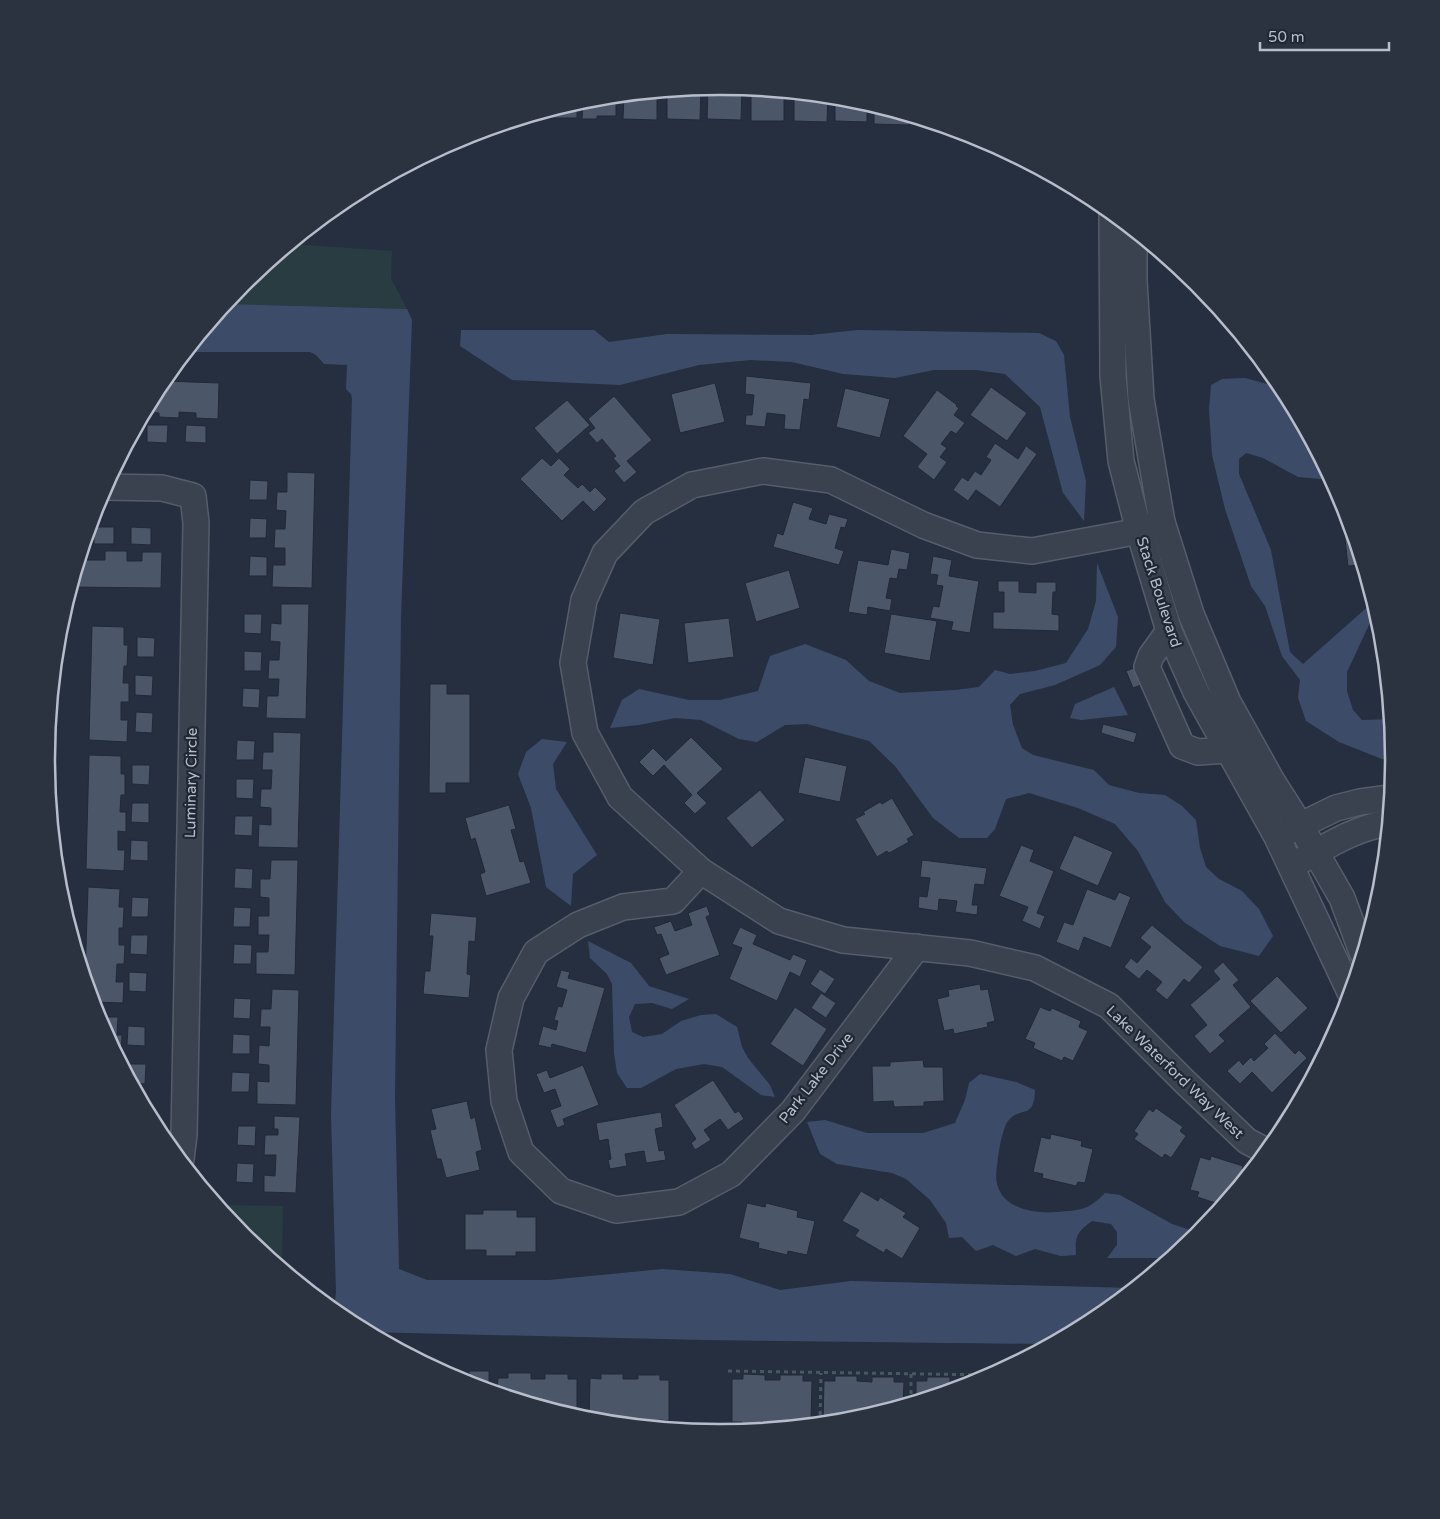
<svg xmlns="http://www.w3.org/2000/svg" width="1440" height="1519" viewBox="0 0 1440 1519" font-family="'Varela Round',sans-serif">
	<rect width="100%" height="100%" fill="#262f40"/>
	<!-- green -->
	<g fill="#283c41">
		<path d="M291,244L392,251L391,278L407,309L226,304L244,283Z"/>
		<path d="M218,1205L283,1206L282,1267L243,1236Z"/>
	</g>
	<!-- water -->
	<g fill="#3c4c68">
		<path d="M226,304L407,309L412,320L401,616L395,1097L399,1269L427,1280H549L663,1269L730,1274L780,1290L851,1281L1133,1288L1094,1320L1049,1344L704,1340L368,1332L345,1320L334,1310L336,1292L331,1114L352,399L351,394L346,389L347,365L324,364L316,355L310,352H187Z"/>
		<path d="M461,330H594L609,342L667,334L811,335L858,330L1039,333L1056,341L1064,355L1070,417L1086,481L1084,521L1063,493L1040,407L1005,374L976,370H934L895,378L843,374L792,362L751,360L699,365L620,385L512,380L460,346Z"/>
		<path d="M1245,378L1267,384L1286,395L1331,480L1298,477L1263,458L1246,453L1239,459V474L1271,550L1290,652L1303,664L1372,603L1375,612L1347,672V691L1353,710L1362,720L1390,719L1394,760L1382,759L1339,742L1306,721L1298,698L1300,680L1282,656L1265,606L1251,586L1225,509L1212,455L1209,410L1211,385L1222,379Z"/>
		<path d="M1097,563L1118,617L1116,647L1100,665L1055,685L1020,694L1010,705L1013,725L1022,748L1033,755L1094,770L1109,785L1139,793L1165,795L1182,806L1196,820L1200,848L1206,867L1219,879L1242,891L1259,909L1273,936L1259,956L1220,946L1184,922L1165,902L1138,851L1115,824L1078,808L1029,793L1006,799L995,829L987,838H959L933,818L895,766L869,741L807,724L785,725L757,742L739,739L701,720L675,718L639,725L610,728L622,700L639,689L689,700H720L758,691L770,656L805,644L846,660L869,681L900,693L955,690L979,687L995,670L1010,674L1035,671L1066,663L1088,629L1096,601Z"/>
		<path d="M54,682L51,806L46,759Z"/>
		<path d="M1114,687L1128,715L1081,720L1070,718L1075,704Z"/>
		<path d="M542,739L567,742L553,764L556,789L597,855L573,874L571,906L546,887L531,808L518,774L526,752Z"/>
		<path d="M588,941L631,963L649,986L689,999L672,1009L652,1003L635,1004L629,1017L632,1032L643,1037L662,1034L681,1021L701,1015L716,1014L737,1027L742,1047L748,1058L770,1085L775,1097L761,1095L722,1067L704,1064L676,1069L641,1088H627L617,1073L614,1053L612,984L607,974L590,958Z"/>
		<path d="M980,1074L1016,1082L1035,1090C1034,1121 1021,1105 1008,1121C1003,1127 999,1149 998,1158C997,1166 995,1177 997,1184C1003,1209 1035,1214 1057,1212C1081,1210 1087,1211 1105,1193L1120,1195L1172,1224L1199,1233L1169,1258H1107L1117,1245V1232L1111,1224L1092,1221C1077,1232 1075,1236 1076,1255L1061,1256L1035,1249L1016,1256L993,1245L976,1251L962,1237L949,1238L946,1223L930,1200L906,1179L892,1173L837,1164L820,1154L807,1122L825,1120L867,1133H923L955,1123L965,1100L969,1083Z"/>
	</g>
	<!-- building -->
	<g fill="#4c5669" stroke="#212937">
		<path d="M720,86L742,88L741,120L707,119L708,87Z"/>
		<path d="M701,88L700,120L667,119V91Z"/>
		<path d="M751,89L784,92V121H751Z"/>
		<path d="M657,92V120L623,119L624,95Z"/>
		<path d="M794,93L828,96L827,122L794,121Z"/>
		<path d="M616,96V116H597V119H582L583,100Z"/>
		<path d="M835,97L852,99L867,103V122L835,121Z"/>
		<path d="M577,102V118H544V112Z"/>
		<path d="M874,106L909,116V125L874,124Z"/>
		<path d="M746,376L811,383L809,400L804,399L800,430L784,429L785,415L767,413L765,427L745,425L746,415H752L754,395L745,394Z"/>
		<path d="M163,381L219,383L218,419L196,418V413L179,412V418L159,417V413L145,412Z"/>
		<path d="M715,383L725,422L680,433L671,394Z"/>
		<path d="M991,387L1027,413L1007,441L970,415Z"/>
		<path d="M845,388L890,399L880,438L836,427Z"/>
		<path d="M937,390L957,405L956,406L959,408L954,415L965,423L956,434L951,431L941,444L947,448L940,457L947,462L934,480L917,467L927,454L903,436Z"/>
		<path d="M614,396L652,440L627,461L637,472L624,483L614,471L620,466L613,458L616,456L602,439L597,443L588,433L595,428L588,419Z"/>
		<path d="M567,400L590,425L557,454L534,428Z"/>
		<path d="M147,425H168L167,443L147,442Z"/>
		<path d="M186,425L206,426V443L185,442Z"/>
		<path d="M995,443L1018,459L1026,446L1037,454L1000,507L976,490L968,501L953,490L962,477L968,481L975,471L981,475L991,460L986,457Z"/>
		<path d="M542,458L551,466L559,458L570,469L564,475L578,488L582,484L590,492L595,487L607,499L594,512L583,501L562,521L520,479Z"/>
		<path d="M287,472L315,473L312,588L272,587L273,565H285V548H274L275,529H285L286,511L276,510L277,492H287Z"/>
		<path d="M250,480L268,481L267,500H249Z"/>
		<path d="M793,502L813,508L809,519L826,524L829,514L848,519L845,528L841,527L835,548L844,551L839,565L773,547L777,533L783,535Z"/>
		<path d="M250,518L267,519L266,538H249Z"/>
		<rect x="94" y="527" width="20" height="17"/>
		<path d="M131,527L151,528V545L131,544Z"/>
		<path d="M1344,530H1351L1363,569L1359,570V565L1348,566Z"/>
		<path d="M891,549L910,553L907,570L899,569L897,579L890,578L886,598L892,599L890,611L868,607L867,615L848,612L858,560L888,565Z"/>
		<path d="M105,551H127V561H142V552H162L161,588L72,587L82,553H87V560H105Z"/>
		<path d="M250,556L267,557V576H249Z"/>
		<path d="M933,556L952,560L949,576L979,581L970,633L951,630L953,622L930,618L933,606L939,607L943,586L936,585L938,575L930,574Z"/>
		<path d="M789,570L800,608L756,622L745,583Z"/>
		<path d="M998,581H1019V592L1036,593V582H1056V592H1053L1052,614L1059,615V631L993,629V612H1004V592H998Z"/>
		<path d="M281,604H309L306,719L266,718L267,696H278L279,679H268L269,660H279L280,642L270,641L271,623L281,624Z"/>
		<path d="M620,613L660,619L653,665L613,658Z"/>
		<path d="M244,614H262L261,634L244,633Z"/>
		<path d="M891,614L937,621L930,661L884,653Z"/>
		<path d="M729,618L734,657L688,663L684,623Z"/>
		<path d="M92,626L124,627V645H128L127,666H124L123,683H129V702H121V720H128L127,742L89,740Z"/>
		<path d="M137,637L155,638L154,657H137Z"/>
		<path d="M244,651L262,652L261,671H244Z"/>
		<path d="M1140,666L1146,683L1133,688L1126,671Z"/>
		<path d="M135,675L153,676L152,696L135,695Z"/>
		<path d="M430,684H447V694H470V783H446V793H429Z"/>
		<path d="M243,688L260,689L259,708L242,707Z"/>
		<path d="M136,712L153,713L152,733L135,732Z"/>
		<path d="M1103,724L1137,733L1134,743L1101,733Z"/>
		<path d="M273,732L301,733L298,848L258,847L259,824L271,825V808L260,807L261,789H271L272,770H262L263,752H273Z"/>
		<path d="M691,737L723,769L697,793L707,803L695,814L684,803L692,795L664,765L653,776L639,762L653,748L666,761Z"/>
		<path d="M237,740L255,741L254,760H236Z"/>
		<path d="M89,755L121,756V774H125V795H121L120,812H126V832L118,831V850H125L124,871L86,869Z"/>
		<path d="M805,757L847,766L840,802L798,793Z"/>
		<path d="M132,765H150L149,785L132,784Z"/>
		<path d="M236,779H254L253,799L236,798Z"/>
		<path d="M760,790L785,820L752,848L726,818Z"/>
		<path d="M892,798L914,835L907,839L909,842L889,853L887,851L877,857L855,819L865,814L863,812L880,802L882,804Z"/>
		<path d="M132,803H149V823L131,822Z"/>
		<path d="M509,805L516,829L511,830L520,862L524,861L531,883L486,896L480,874L485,872L475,838L471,840L465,818Z"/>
		<path d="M235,816H253L252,836L234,835Z"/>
		<path d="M1074,835L1113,852L1098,886L1059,869Z"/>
		<path d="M131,840L148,841V861L130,860Z"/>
		<path d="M1021,845L1034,850L1030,861L1054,871L1037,913L1045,916L1040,929L1022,921L1028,907L999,896Z"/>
		<path d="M271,860H298L295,975L256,974V952H268L269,935H258V916H269V898L260,897V879H270Z"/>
		<path d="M922,860L987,868L984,885L975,884L972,905H978L977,915L955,912L957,901L939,899L938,911L918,908L919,896L927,897L930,878L920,877Z"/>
		<path d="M235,868L253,869L252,889L234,888Z"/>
		<path d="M88,887L120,889L119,907H124L123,928H119V945H125L124,964H117L116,982H124L123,1003L93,1002L85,977Z"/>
		<path d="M1087,889L1115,900L1119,892L1131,897L1111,948L1084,937L1079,951L1056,942L1064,922L1073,925Z"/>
		<path d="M132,897L149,898L148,917H131Z"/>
		<path d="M707,906L710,915L706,917L720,955L666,975L659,958L669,954L661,934L657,935L654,927L671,921L675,931L692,925L688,913Z"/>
		<path d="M234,907L251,908L250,927H233Z"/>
		<path d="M431,913L477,917L475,942L469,941L467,974L471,975L469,998L423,994L425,971H430L433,936H429Z"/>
		<path d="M1152,925L1203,967L1189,983L1184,979L1167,1000L1155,990L1162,982L1147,970L1139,979L1124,967L1131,958L1137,963L1151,947L1140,938Z"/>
		<path d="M740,927L757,935L753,944L790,960L793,954L807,960L800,977L790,972L777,1001L729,979L742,948L732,944Z"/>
		<path d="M131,935H148L147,955L130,954Z"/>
		<path d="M234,944L252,945L251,964H233Z"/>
		<path d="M1223,962L1239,980L1233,985L1251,1007L1219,1035L1225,1041L1210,1054L1194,1036L1207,1025L1190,1005L1220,979L1213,971Z"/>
		<path d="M820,969L835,979L825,994L810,984Z"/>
		<path d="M561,970L570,972L568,978L605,988L586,1053L552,1044L551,1048L538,1045L543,1026L556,1030L558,1021L554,1020L558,1006L562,1007L567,990L556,987Z"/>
		<path d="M129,972L147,973L146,992L129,991Z"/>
		<path d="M1277,976L1308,1008L1281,1033L1250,1001Z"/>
		<path d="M980,984L981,990L988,989L995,1021L987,1023L988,1027L954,1034L953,1029L944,1031L937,999L949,996L948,990Z"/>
		<path d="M272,989L299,990L296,1105L257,1104V1081L269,1082V1065L258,1064L259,1045L269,1046L270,1027H260L261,1009H271Z"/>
		<path d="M821,993L836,1003L826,1018L811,1008Z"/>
		<path d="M234,998L251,999L250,1019L233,1018Z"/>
		<path d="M795,1007L827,1029L803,1066L770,1044Z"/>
		<path d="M1040,1007L1050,1011L1052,1008L1081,1021L1079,1027L1088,1031L1073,1061L1064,1057L1062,1061L1033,1048L1035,1043L1025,1039Z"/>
		<path d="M97,1017H118L117,1035H122L121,1056H118Z"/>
		<path d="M128,1026L145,1027V1046L127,1045Z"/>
		<path d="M1275,1033L1295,1054L1299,1050L1307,1058L1272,1093L1252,1072L1240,1084L1227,1071L1239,1060L1243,1065L1251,1057L1254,1061L1268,1048L1264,1044Z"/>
		<path d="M233,1034L250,1035V1054H232Z"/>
		<path d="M923,1060L924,1067H943L944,1101L924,1102V1106L894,1107L893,1101L873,1102L872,1066H890V1062Z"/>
		<path d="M129,1064H146L145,1084L133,1083L128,1075Z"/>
		<path d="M583,1065L599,1105L563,1119L565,1125L557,1128L550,1110L561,1106L555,1089L544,1093L536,1074L547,1070L550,1078Z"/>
		<path d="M1308,1070L1313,1072L1289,1118L1285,1116L1289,1107L1293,1108Z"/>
		<path d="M232,1072L250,1073L249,1092H231Z"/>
		<path d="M713,1080L735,1113L739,1111L744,1119L728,1130L720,1119L704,1130L711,1140L695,1150L691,1143L696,1139L674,1105Z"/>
		<path d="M467,1101L471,1119L475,1117L482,1150L476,1152L480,1170L446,1178L441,1159H437L430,1130L436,1129L431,1109Z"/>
		<path d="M1156,1108L1183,1127L1180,1131L1186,1136L1171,1158L1165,1154L1162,1158L1134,1139L1138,1134L1134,1131L1149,1109L1153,1112Z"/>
		<path d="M661,1112L663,1127L655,1129L659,1151L664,1150L666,1160L646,1163L644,1151L625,1154L627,1166L610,1169L608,1160L611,1159L608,1139L599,1141L596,1123Z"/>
		<path d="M274,1116L300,1117L296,1193L264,1192V1175L275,1176L276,1155H264L265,1135H278V1129H274Z"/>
		<path d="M238,1126H256L255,1146L237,1145Z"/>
		<path d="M1051,1134L1082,1141L1081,1146L1093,1149L1085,1183L1078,1182L1076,1186L1042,1178L1043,1174L1033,1172L1041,1137L1050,1139Z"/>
		<path d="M1211,1156L1243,1166L1242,1169L1249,1172L1222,1205L1197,1197L1199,1192L1190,1190L1200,1157L1210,1160Z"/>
		<path d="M237,1163L254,1164L253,1183L236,1182Z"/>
		<path d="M861,1191L878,1201L880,1197L906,1213L903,1217L920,1228L902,1259L886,1249L884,1253L855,1236L859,1230L842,1221Z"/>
		<path d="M747,1203L765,1207L766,1203L798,1211L797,1217L815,1221L807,1255L788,1251L787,1255L758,1248L759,1243L739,1238Z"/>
		<path d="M483,1210H517V1217H536V1252H516V1256H486V1250H465V1214H483Z"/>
		<path d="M469,1371H489V1390L469,1384Z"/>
		<path d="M508,1373H531V1379H545V1374H568V1379H577V1417L497,1393L498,1378H508Z"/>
		<path d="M601,1374H623V1379H638V1375H660V1380H669V1421L660,1420V1426L636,1425V1422L624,1421V1424L589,1420L590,1378L601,1379Z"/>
		<path d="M743,1374L765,1375V1380H780V1375H803V1381H812L811,1421H802V1425L791,1426H779V1422H766V1426H742V1422H732V1379H743Z"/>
		<path d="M835,1376H857V1381L872,1382V1377H894V1382H904L903,1405L851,1420L823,1423L824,1381H835Z"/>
		<path d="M927,1377H950V1382H964V1377L985,1378L978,1382L916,1401V1381H927Z"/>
	</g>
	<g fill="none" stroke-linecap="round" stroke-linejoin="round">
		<!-- minor casing -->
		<g stroke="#555d6a" stroke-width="28">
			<g id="minor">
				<path d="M1112,214L1113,376L1121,461L1139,531L1169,631L1196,692L1277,837L1350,992"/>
				<path d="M1134,232V281L1141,399L1162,522L1191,614L1228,702L1272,781L1300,825L1342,898L1362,952"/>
				<path d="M105,487L162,488L193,496L196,523L184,1135L181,1159"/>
				<path d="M1162,522L1129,533L1032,551L977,545L923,525L831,480L763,471L692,485L644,512L605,553L584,600L573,663L585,733L620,797L701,871L779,921L843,940L970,953L1035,968L1109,1006L1186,1083L1247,1141L1266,1151"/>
				<path d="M1169,631L1151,656L1147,667L1182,746L1198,752L1228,750"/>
				<path d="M1287,832L1336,808L1360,802L1390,798"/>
				<path d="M1302,860C1331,844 1354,829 1387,823"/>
				<path d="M701,871L673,901L623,907L578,925L536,952L511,998L499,1050L504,1101L521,1152L561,1191L616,1210L679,1202L731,1174L793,1111L917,947"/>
			</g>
		</g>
		<!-- path -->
		<g stroke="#46595e" stroke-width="3" stroke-dasharray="4 4" stroke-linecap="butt">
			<path d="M728,1371L991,1375"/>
			<path d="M911,1402V1374"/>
			<path d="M775,1422V1428"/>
			<path d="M820,1423L821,1373"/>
		</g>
		<!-- minor -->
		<use href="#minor" stroke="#3a4250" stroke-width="25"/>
	</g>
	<g text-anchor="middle" stroke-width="4.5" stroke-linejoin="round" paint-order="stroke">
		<!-- street labels -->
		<g font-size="15" fill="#b7bdca" stroke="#1f2735">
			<text transform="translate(1159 592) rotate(72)" y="5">Stack Boulevard</text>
			<text transform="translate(191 783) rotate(-89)" y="5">Luminary Circle</text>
			<text transform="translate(1175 1072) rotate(44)" y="5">Lake Waterford Way West</text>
			<text transform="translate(816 1078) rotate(-52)" y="5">Park Lake Drive</text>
		</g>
	</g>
	<!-- crop -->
	<path d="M0 0H1440V1519H0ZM719 95H721A664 664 0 0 1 1385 759V760A664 664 0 0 1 721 1424H719A664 664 0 0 1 55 760V759A664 664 0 0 1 719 95Z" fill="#2b3341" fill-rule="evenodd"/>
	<path fill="none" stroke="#b7bdca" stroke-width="2.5" d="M719 95H721A664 664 0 0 1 1385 759V760A664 664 0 0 1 721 1424H719A664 664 0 0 1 55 760V759A664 664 0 0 1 719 95Z"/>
	<!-- scale -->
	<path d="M1260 42v8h129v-8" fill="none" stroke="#b7bdca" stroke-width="2.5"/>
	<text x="1268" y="42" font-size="15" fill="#b7bdca" stroke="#1f2735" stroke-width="4" paint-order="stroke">50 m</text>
</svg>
